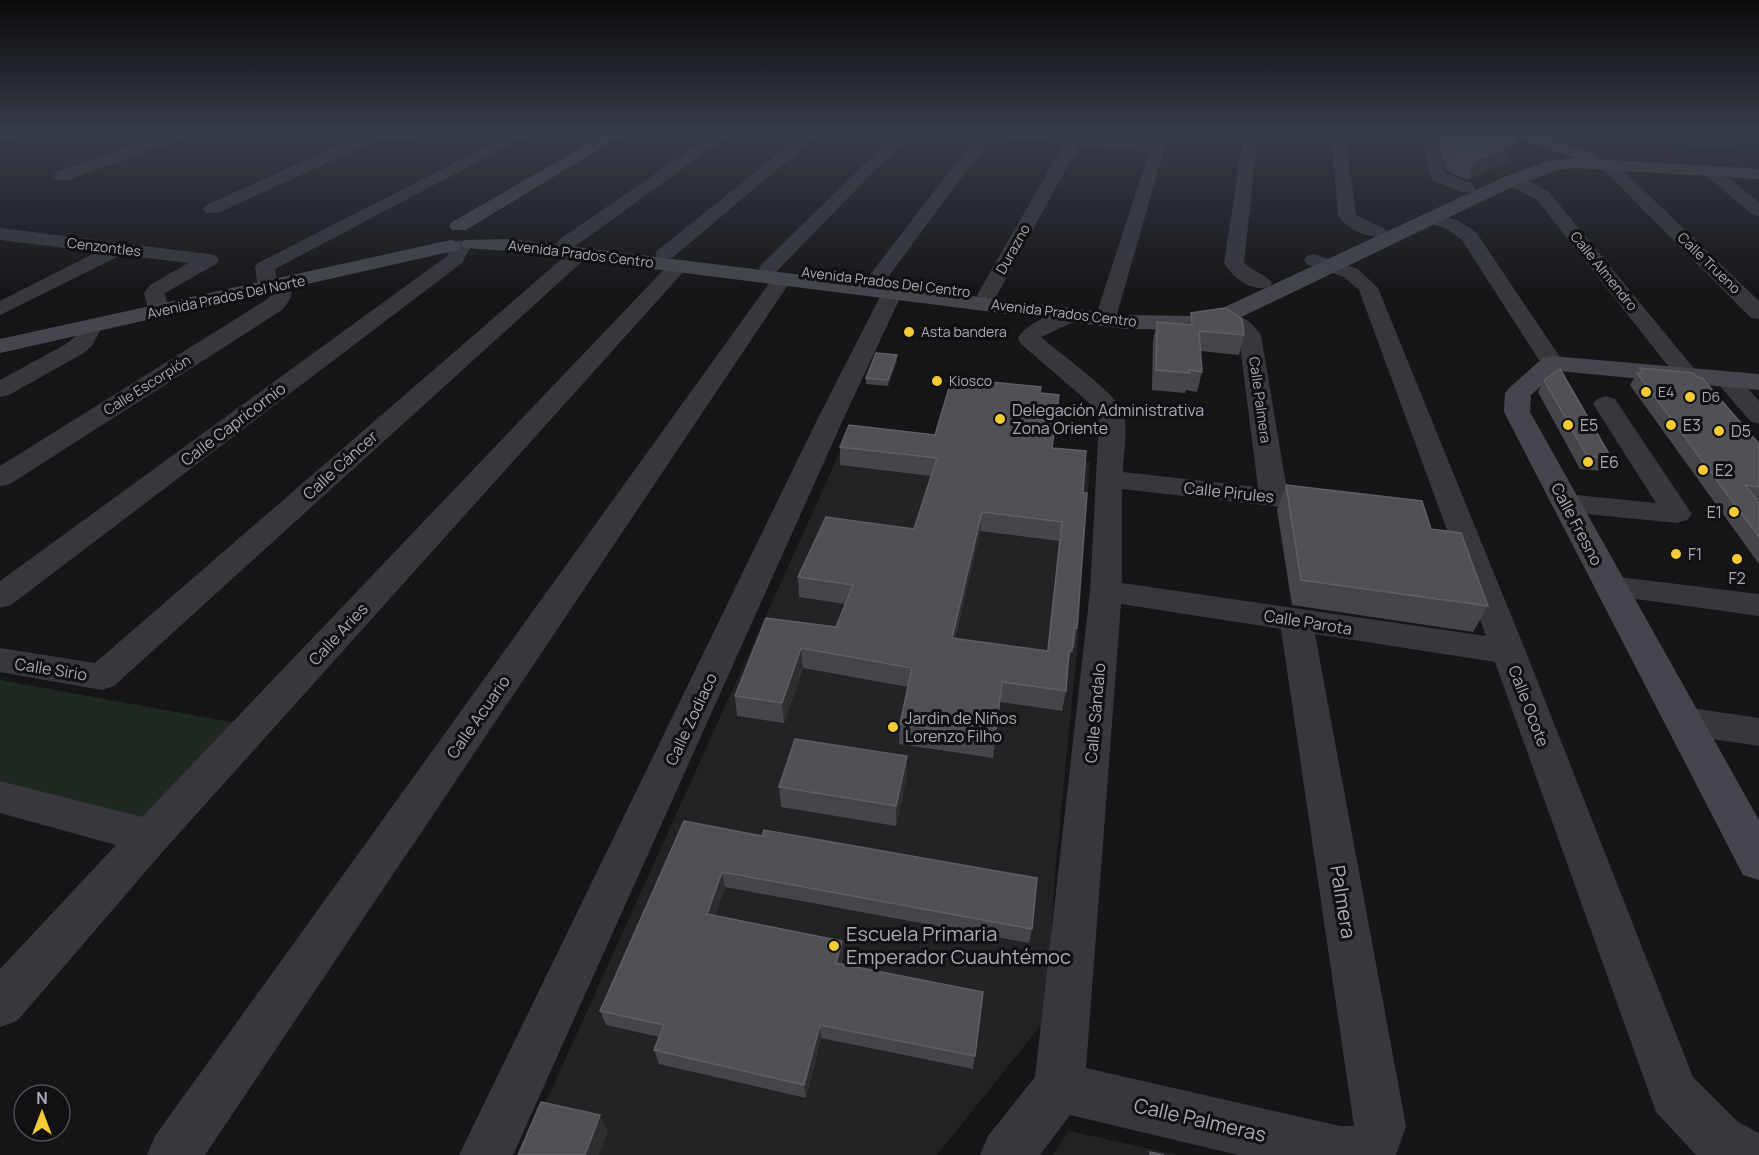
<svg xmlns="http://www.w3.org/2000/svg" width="1759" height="1155" viewBox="0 0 1759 1155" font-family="Manrope,sans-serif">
	<rect width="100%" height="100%" fill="#161618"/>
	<!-- built -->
	<g fill="#232225">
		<path d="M849,432L1090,462L1077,652L1055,873L1046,1019L937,1155H522Z"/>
		<path d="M1069,1131L1178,1155H1053Z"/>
	</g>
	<!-- green -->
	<g fill="#202822">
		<path d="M999,133H1162L1156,148Z"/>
		<path d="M1578,133L1711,135L1709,133H1738L1746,138L1759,139V151L1586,141Z"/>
		<path d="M0,680L242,724L152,820L0,788Z"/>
	</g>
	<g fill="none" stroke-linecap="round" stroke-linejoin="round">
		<!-- street -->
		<g fill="#37373d" fill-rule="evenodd">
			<path d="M169,133H190L188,136L68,180H56L54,176L56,172Z"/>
			<path d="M367,133L432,135L435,138L427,143L383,137L218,213H206L203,209L206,205Z"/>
			<path d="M514,133H532L275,269L277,280L288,281C296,292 290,300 282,310L10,484L0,486V466L266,300C271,296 272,293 271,286L260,285L257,281L255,267L258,263Z"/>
			<path d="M715,133H732L574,247H560L557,243L560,239Z"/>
			<path d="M804,133H820L672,258H658L655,254L658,250Z"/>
			<path d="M896,133H911L776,272H762L759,268L762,264Z"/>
			<path d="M979,133H1044L1151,143L1155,133H1169L1117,314L1109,315L1101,314L1098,309L1149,152L1079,145L997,295L994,299L987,301L980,299L977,295L1064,144L993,135L883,284H869L866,280L869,276Z"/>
			<path d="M1244,133H1258L1244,263C1252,271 1266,274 1272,283L1269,287C1251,292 1233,278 1224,263Z"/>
			<path d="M1331,133H1345L1356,215L1384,228L1386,232L1384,236C1369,240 1345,228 1338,215Z"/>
			<path d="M1419,133H1433L1445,173L1473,184L1475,188L1473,192H1461L1432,180Z"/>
			<path d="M1607,159L1613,161L1759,301V319L1751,318L1601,167L1599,164Z"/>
			<path d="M1710,166L1716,168L1759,202V216L1753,215L1704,174L1702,171L1704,168Z"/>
			<path d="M1508,177L1531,182L1549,192L1696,371L1700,376L1696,381L1688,383L1680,381L1537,200L1519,190L1502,186L1500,182L1502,178Z"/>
			<path d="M1435,214L1457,220L1476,232L1564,363L1560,368L1552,370L1544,368L1462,240L1445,228L1429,223L1426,219L1429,215Z"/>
			<path d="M0,228L209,254L216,256L219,260L216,264L165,293L169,312L166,317L158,318L150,317L144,293L150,285L188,263L121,255L0,315V301L97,252L0,240Z"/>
			<path d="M461,240L468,242L471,246L462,263L11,605L0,608V581L447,256L454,242Z"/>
			<path d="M579,248L586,250L589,254L586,258L114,686L102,690L0,672V648L95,663L572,250Z"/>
			<path d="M1314,254L1358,269L1378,288L1526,652L1693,1077L1738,1122L1759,1133V1155H1696L1656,1112L1495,662L1315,634L1406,1126L1396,1155H1238L1070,1115L1040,1155H980L988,1136L1035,1077L1090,591L1099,421L1094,407L1021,344L1018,339C1023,324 1062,307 1078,310L1081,315L1078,320L1041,337C1059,353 1115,392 1123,412C1129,429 1123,454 1123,472L1258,487L1239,337C1231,329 1218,326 1212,317L1215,312C1233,308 1252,321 1261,335L1287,490L1334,497L1338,503L1334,509L1324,512L1122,489V583L1486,636L1359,290L1344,277L1307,264L1304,260L1307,256ZM1121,604L1281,629L1354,1126H1340L1086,1068Z"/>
			<path d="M678,260L685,262L688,266L685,270L165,849L17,1021L0,1027V969L116,845L0,813V781L142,817L671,262Z"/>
			<path d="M782,273L789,275L792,279L205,1155H147L155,1136L775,275Z"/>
			<path d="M897,277L904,279L907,283L842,422L513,1155H459L816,422L887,283L890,279Z"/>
			<path d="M91,320L99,322L102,327L92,346L82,354L9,395L0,397V380L66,344L75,337L83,322Z"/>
			<path d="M1726,372L1735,374L1759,401V424L1750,421L1714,379L1717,374Z"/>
			<path d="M1606,396L1615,399L1692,514L1687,520L1677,523L1566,512L1556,509L1552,503L1556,497L1566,494L1656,503L1593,404L1597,399Z"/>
			<path d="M1611,576L1759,594V616L1600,594L1595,587L1600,580Z"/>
			<path d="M1685,707L1759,718V746L1685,735L1672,731L1667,721L1672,711Z"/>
		</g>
		<!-- secondary -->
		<g fill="#45464d" fill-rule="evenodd">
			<path d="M607,133H626L466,230H452L449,226L452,222Z"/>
			<path d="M1507,133H1530L1594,153L1596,157L1595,159L1759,169V179L1575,168L1558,170L1514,186L1231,322L1193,330L1126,329L511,251L464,248L461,244L464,240L511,239L1126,315L1193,316L1216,311L1502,178L1549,161L1575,158L1509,136Z"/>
			<path d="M451,240L458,242L461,246L458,250L0,353V339Z"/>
			<path d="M1552,356L1759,374V390L1558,371L1531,395L1530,412L1759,820V880L1743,875L1504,412L1505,393L1509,388L1543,358Z"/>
		</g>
		<!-- primary -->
		<path fill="#53545c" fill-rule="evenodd" d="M0,133H17L15,136L0,139Z"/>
	</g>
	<!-- wall -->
	<g fill="#45464a" fill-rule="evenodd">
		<path d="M1434,133H1507L1509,160L1468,180L1447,171Z"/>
		<path d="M1191,313L1244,335L1239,355L1200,351L1202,372L1197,392L1186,390L1185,393L1152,390L1153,341L1157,322L1189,324Z"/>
		<path d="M897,355V361L888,386L866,384V378Z"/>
		<path d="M1640,368L1759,444V500H1757L1759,503V564L1630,385Z"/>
		<path d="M1544,380L1612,459L1605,471L1580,469L1538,392Z"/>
		<path d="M1040,393L1052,448L1083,493L1077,628L1074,648H1072L1067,671L1066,691L1062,711L1000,702L993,758L899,744L900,724L908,687L803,668L784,723L737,716L735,696L766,618L836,627L845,604L799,597L798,577L914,529L931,476L840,465V447L935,435ZM980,531L1059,541L1047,651L955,639Z"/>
		<path d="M1286,485L1431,529L1488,606L1473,632L1292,605L1277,510Z"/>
		<path d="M907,756V776L896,826L781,807L779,787Z"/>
		<path d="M684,821L762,836L1032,929L1029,943L725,887L715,915L842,941L843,955L841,964L983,992L973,1069L821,1038L806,1098L659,1064L654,1050L659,1037L606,1025L600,1011Z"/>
	</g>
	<!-- shaded-wall -->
	<g fill="#2e2e31">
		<path d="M1516,142L1509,160L1468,180L1475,161Z"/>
		<path d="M897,355V361L888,386V380Z"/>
		<path d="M982,512L980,531L950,658L952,638Z"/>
		<path d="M801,648L803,668L784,723L782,703Z"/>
		<path d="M907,756V776L896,826V806Z"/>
		<path d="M722,872L725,887L710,928L707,914Z"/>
		<path d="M842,941L843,955L837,977L836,963Z"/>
		<path d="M820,1025L821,1038L806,1098L804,1085Z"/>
		<path d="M600,1115L608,1131L599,1155H585Z"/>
	</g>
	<!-- building -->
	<g fill="#505156" stroke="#5e5f65" stroke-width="1.5" fill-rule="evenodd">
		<path d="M1446,133H1507L1516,142L1475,161L1454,153Z"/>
		<path d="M1225,308L1242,319L1244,335L1199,331L1202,372L1188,370L1190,373L1156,370L1157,322L1192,325L1191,313Z"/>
		<path d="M876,353L897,355L888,380L866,378Z"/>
		<path d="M1640,368L1694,373L1697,377L1702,378L1759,444V487L1745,485L1759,503V537L1637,373H1643Z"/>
		<path d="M1560,369L1612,459L1587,456L1544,380Z"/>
		<path d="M952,378L1041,387L1040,393L1059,395L1052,448L1086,451L1083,493H1087L1077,628H1074L1072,651H1069L1066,691L1002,682L995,738L900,724L912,668L801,648L782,703L735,696L766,618L836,627L853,585L798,577L826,517L914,529L937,458L840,447L849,425L935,435ZM982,512L1062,522L1048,651L952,638Z"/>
		<path d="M1286,485L1422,501L1431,529L1461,533L1488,606L1301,580Z"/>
		<path d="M795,739L907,756L896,806L779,787Z"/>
		<path d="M684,821L762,836L764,830L1037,878L1032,929L722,872L707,914L842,941L836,963L983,992L975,1056L820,1025L804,1085L654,1050L664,1025L600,1011Z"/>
		<path d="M541,1102L600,1115L585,1155H518Z"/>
		<path d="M1150,1152L1164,1155H1150Z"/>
	</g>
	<!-- sky -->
	<linearGradient id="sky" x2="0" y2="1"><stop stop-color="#0c0c0d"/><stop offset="0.45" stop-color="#363c48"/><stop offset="1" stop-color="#363c48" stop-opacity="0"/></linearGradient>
	<rect width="1759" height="295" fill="url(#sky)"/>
	<!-- markers -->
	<g fill="#f2cb35" stroke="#111113" stroke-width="2">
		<circle cx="909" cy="332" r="6"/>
		<circle cx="937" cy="381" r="6"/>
		<circle cx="1646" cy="392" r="6"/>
		<circle cx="1690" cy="397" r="6"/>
		<circle cx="1000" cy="419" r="6"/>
		<circle cx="1568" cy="425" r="6"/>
		<circle cx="1671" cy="425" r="6"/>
		<circle cx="1719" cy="431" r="6"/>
		<circle cx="1588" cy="462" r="6"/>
		<circle cx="1703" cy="470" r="6"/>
		<circle cx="1734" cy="512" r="6"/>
		<circle cx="1676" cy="554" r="6"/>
		<circle cx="1737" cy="559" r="6"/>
		<circle cx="893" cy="727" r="6"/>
		<circle cx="834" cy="946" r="6"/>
	</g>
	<g text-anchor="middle" stroke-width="6" stroke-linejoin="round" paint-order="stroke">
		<!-- far-street labels -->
		<g font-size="14" fill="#a8abb8" stroke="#111113">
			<text transform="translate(104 247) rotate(7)" y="5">Cenzontles</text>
			<text transform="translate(1013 249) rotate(-61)" y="5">Durazno</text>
			<text transform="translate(581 254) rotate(7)" y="5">Avenida Prados Centro</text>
			<text transform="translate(1709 263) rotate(44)" y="5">Calle Trueno</text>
			<text transform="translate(1604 271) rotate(51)" y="5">Calle Almendro</text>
			<text transform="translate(886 282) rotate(7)" y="5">Avenida Prados Del Centro</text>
			<text transform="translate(226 297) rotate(-12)" y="5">Avenida Prados Del Norte</text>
			<text transform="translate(1064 313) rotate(7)" y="5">Avenida Prados Centro</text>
			<text transform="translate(147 385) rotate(-32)" y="5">Calle Escorpión</text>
			<text transform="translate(1260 400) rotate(82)" y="5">Calle Palmera</text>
		</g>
		<!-- far-poi labels -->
		<g font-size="14" fill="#a8abb8" stroke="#111113" text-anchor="start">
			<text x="921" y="337">Asta bandera</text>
			<text x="949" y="386">Kiosco</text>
			<text x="1658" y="397">E4</text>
			<text x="1702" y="402">D6</text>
		</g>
		<!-- poi labels -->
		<g font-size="16" fill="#a8abb8" stroke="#111113" text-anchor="start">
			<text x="1012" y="416">Delegación Administrativa<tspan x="1012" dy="18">Zona Oriente</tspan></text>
			<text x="1580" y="431">E5</text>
			<text x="1683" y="431">E3</text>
			<text x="1731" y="437">D5</text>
			<text x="1600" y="468">E6</text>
			<text x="1715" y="476">E2</text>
			<text x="1722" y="518" text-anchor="end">E1</text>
			<text x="1688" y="560">F1</text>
			<text x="1737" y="584" text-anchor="middle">F2</text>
			<text x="905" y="724">Jardin de Niños<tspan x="905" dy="18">Lorenzo Filho</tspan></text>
		</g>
		<!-- street labels -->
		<g font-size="16" fill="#a8abb8" stroke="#111113">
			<text transform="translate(233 424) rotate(-37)" y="6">Calle Capricornio</text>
			<text transform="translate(340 465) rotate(-42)" y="6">Calle Cáncer</text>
			<text transform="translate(1229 492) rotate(6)" y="6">Calle Pirules</text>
			<text transform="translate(1577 524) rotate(62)" y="6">Calle Fresno</text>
			<text transform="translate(1308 622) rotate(9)" y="6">Calle Parota</text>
			<text transform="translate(338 634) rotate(-47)" y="6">Calle Aries</text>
			<text transform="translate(51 669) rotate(9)" y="6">Calle Sirio</text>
			<text transform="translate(1529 706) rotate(69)" y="6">Calle Ocote</text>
			<text transform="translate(1095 713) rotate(-85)" y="6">Calle Sándalo</text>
			<text transform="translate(478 717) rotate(-55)" y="6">Calle Acuario</text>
			<text transform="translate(691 719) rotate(-65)" y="6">Calle Zodiaco</text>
		</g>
		<!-- near-street labels -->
		<g font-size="20" fill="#a8abb8" stroke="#111113">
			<text transform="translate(1343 902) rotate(81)" y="7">Palmera</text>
			<text transform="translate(1200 1120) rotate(13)" y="7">Calle Palmeras</text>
		</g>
		<!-- near-poi labels -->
		<g font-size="20" fill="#a8abb8" stroke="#111113" text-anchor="start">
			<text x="846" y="941">Escuela Primaria<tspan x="846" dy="23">Emperador Cuauhtémoc</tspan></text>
		</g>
	</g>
	<!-- north arrow -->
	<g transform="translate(42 1113)"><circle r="28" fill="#111113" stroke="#4d4f55" stroke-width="1.5"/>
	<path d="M0-4.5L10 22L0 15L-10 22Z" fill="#f2cb35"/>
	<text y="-9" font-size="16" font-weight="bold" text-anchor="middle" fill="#a8abb8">N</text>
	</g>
</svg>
